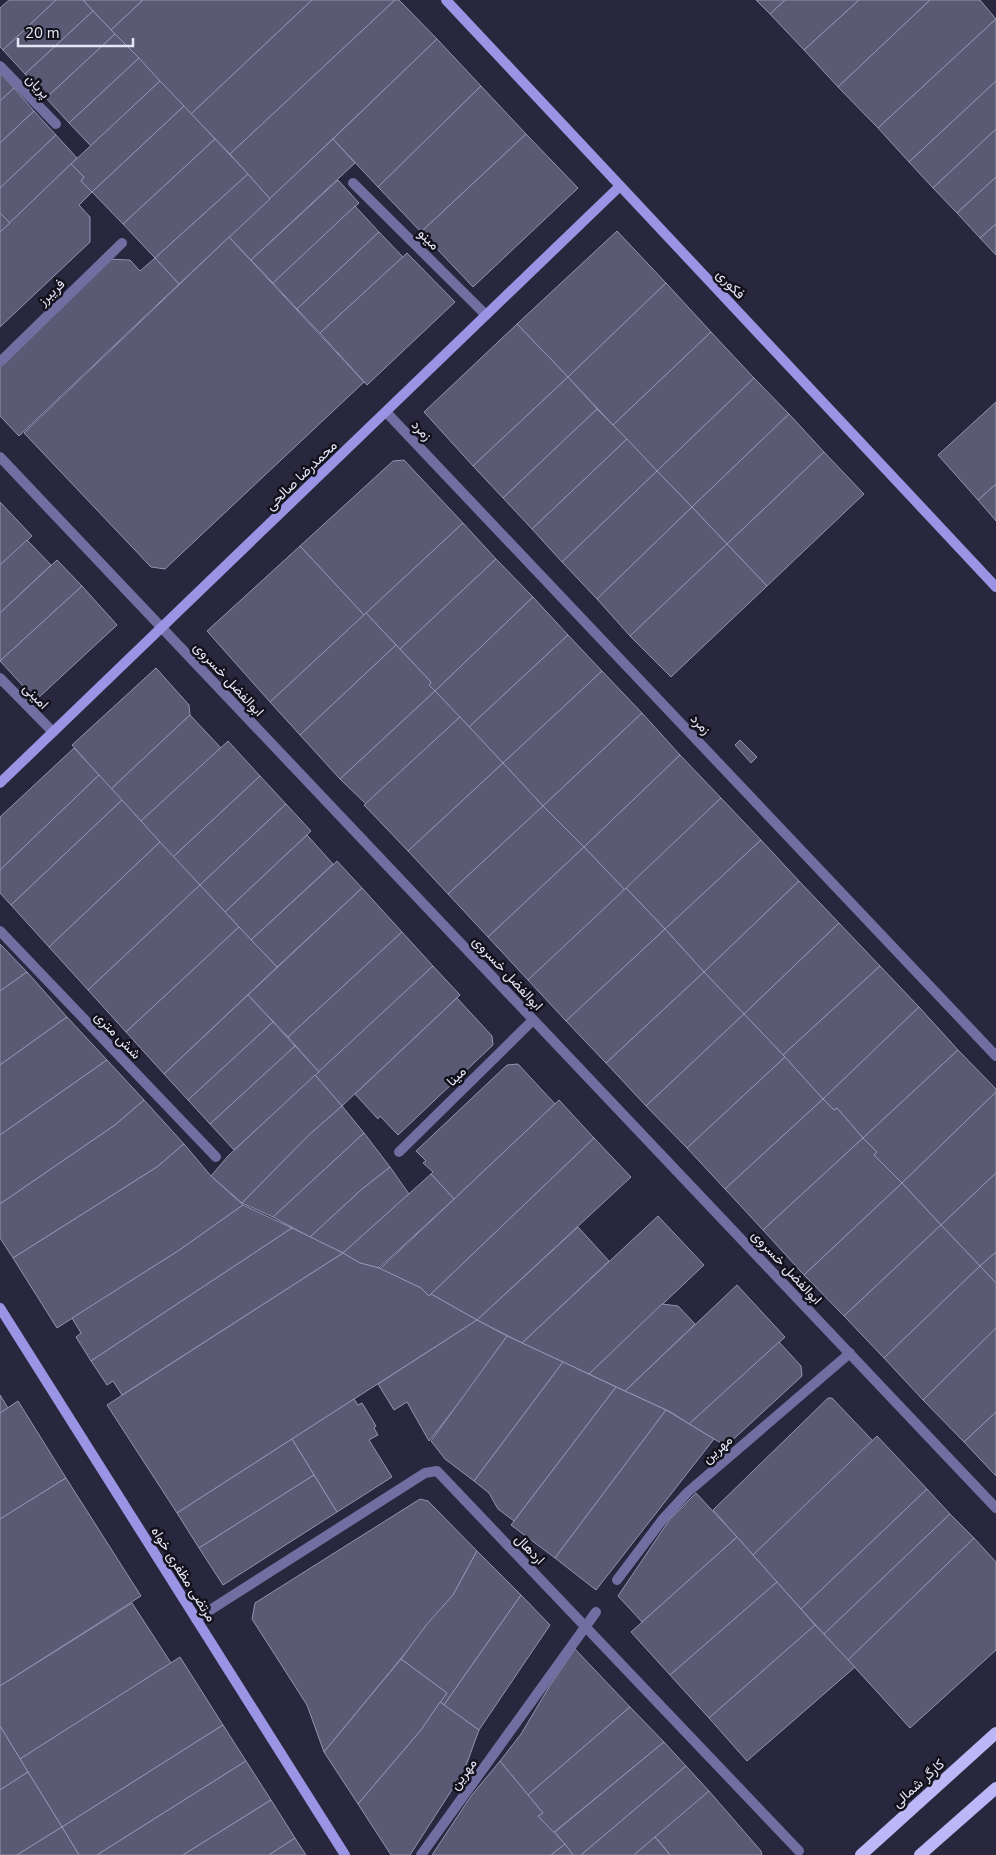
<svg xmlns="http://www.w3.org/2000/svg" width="996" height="1855" viewBox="0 0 996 1855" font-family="'Nunito Sans',Vazirmatn,sans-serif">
	<rect width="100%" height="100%" fill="#28273e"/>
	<!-- building -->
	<g fill="#5b5a75" stroke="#9493b0">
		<path d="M9,0H56L3,50L0,47V8Z"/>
		<path d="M56,0H83L93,11L25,74L3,50Z"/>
		<path d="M83,0H143L111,30Z"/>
		<path d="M143,0H312L191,114L111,30Z"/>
		<path d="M312,0H395L230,154L191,114Z"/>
		<path d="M395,0H399L437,39L270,199L230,154Z"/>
		<path d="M756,0H785L770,14Z"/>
		<path d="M785,0H859L804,50L770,14Z"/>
		<path d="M859,0H930L838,87L804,50Z"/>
		<path d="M930,0H980L996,19L878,128L838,87Z"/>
		<path d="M93,11L115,34L46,98L25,74Z"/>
		<path d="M996,19V81L909,162L878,128Z"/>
		<path d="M115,34L139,58L69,123L46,98Z"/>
		<path d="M437,39L481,86L378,187L333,139Z"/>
		<path d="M139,58L160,81L91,146L69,123Z"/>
		<path d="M0,73L14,88L0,101Z"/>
		<path d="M160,81L184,106L92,192L81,181L84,177L71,164Z"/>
		<path d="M996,81V129L933,188L909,162Z"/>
		<path d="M481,86L526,134L421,232L378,187Z"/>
		<path d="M14,88L34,111L0,143V101Z"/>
		<path d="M184,106L215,139L123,224L92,192Z"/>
		<path d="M34,111L56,135L0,188V143Z"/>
		<path d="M996,129V177L957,213L933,188Z"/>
		<path d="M526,134L578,188L473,287L421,232Z"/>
		<path d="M56,135L77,158L10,223L0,213V188Z"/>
		<path d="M215,139L248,174L155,258L123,224Z"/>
		<path d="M333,139L355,163L251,260L229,237Z"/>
		<path d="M71,164L84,177L81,181L92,192L79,205L90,217V242L0,327V232Z"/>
		<path d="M248,174L270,199L179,284L155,258Z"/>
		<path d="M996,177V224L980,238L957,213Z"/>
		<path d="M338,180L359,203L273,283L251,260Z"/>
		<path d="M355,206L379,232L297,309L273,283Z"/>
		<path d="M0,213L10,223L0,232Z"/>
		<path d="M996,224V255L980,238Z"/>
		<path d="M617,231L666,283L568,377L517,324Z"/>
		<path d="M379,232L403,257L320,333L297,309Z"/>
		<path d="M229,237L364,382L165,569L151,567L24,433Z"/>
		<path d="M407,253L455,302L367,385L320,333Z"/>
		<path d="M155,258L179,284L19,436L0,416V360L105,259L130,260L140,271Z"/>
		<path d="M666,283L711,332L613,425L568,377Z"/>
		<path d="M517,324L568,377L473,466L424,412Z"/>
		<path d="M711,332L754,378L657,471L613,425Z"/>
		<path d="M568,377L597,409L503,498L473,466Z"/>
		<path d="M754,378L789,414L692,507L657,471Z"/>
		<path d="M996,402V484L978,500L938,455Z"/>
		<path d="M597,409L627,439L532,529L503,498Z"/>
		<path d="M789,414L824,452L727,544L692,507Z"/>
		<path d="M627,439L657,471L562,562L532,529Z"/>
		<path d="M824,452L864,494L767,586L727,544Z"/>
		<path d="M404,460L463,523L364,615L300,546L393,461Z"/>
		<path d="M657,471L692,507L597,599L562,562Z"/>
		<path d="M996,484V521L978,500Z"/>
		<path d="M0,502L32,536L0,565Z"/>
		<path d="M692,507L727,544L630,636L597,599Z"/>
		<path d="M463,523L496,559L400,649L366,613Z"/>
		<path d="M27,540L51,565L0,613V565Z"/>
		<path d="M727,544L767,586L671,677L630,636Z"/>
		<path d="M300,546L364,615L270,702L207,631Z"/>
		<path d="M496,559L533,597L435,691L429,685L431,682L400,649Z"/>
		<path d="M57,560L82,586L0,661V613Z"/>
		<path d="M82,586L117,625L36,700L0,661Z"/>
		<path d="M533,597L568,635L469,727L435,691Z"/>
		<path d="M366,613L396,645L300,735L270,702Z"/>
		<path d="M568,635L602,671L503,763L469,727Z"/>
		<path d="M396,645L431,682L429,685L435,691L340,779L300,735Z"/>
		<path d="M156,668L189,705L190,715L111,789L72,745Z"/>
		<path d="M602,671L642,713L543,806L503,763Z"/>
		<path d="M435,691L460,717L366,804L340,779Z"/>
		<path d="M642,713L680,755L584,847L543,806Z"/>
		<path d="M190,715L221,748L141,821L111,789Z"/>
		<path d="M460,717L503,763L408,851L364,805Z"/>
		<path d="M740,740L757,757L751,763L735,745Z"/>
		<path d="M228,741L260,776L173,857L141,821Z"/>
		<path d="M74,748L99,775L0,870V817Z"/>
		<path d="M680,755L721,798L625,890L584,847Z"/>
		<path d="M503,763L543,806L448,894L408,851Z"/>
		<path d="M99,775L122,800L11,905L0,893V870Z"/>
		<path d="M260,776L286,804L200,885L173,857Z"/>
		<path d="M721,798L761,840L665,929L626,888Z"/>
		<path d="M122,800L160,842L49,947L11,905Z"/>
		<path d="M286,804L311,831L225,912L200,885Z"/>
		<path d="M543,806L584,847L488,937L448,894Z"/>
		<path d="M307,835L333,864L251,940L225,912Z"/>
		<path d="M761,840L799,881L704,972L665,929Z"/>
		<path d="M160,842L200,885L88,990L49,947Z"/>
		<path d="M584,847L625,890L528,980L488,937Z"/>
		<path d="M337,861L362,888L277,967L251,940Z"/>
		<path d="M799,881L839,923L744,1014L704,972Z"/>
		<path d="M200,885L239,927L126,1032L88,990Z"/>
		<path d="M362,888L402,932L288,1037L248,995Z"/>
		<path d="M626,888L665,929L566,1021L528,980Z"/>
		<path d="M839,923L880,966L783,1055L744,1014Z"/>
		<path d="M239,927L277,967L164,1074L126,1032Z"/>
		<path d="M665,929L704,972L606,1063L566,1021Z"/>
		<path d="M402,932L433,966L319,1072L288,1037Z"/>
		<path d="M0,944L27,972L0,991Z"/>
		<path d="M433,966L460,995L342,1106L315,1075Z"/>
		<path d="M880,966L919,1007L823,1099L783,1055Z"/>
		<path d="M27,972L67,1017L0,1065V991Z"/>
		<path d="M704,972L744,1014L646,1106L606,1063Z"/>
		<path d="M248,995L273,1022L188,1100L164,1074Z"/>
		<path d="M457,998L492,1036L493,1045L398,1135L380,1116L378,1119L355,1094Z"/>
		<path d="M919,1007L958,1050L863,1138L837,1108L834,1110L823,1099Z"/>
		<path d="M744,1014L785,1057L687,1148L646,1106Z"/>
		<path d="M67,1017L107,1060L0,1135V1065Z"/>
		<path d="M273,1022L295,1046L210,1124L188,1100Z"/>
		<path d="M295,1046L319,1072L234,1150L210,1124Z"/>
		<path d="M958,1050L996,1089V1092L902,1183L874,1155L877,1152L863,1138Z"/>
		<path d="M785,1057L823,1099L725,1189L687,1148Z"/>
		<path d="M107,1060L144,1100L115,1125L0,1204V1135Z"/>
		<path d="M518,1064L555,1104L454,1199L431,1174L433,1172L423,1163L426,1161L416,1151L507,1065Z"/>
		<path d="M315,1075L342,1106L309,1135L242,1203L211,1176L228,1156Z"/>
		<path d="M996,1092V1173L941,1225L902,1183Z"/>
		<path d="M823,1099L834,1110L837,1108L863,1138L763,1230L725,1189Z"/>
		<path d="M144,1100L184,1144L157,1167L13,1258L0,1238V1204L115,1125Z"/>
		<path d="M559,1100L594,1138L431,1294L429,1296L421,1288L380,1269Z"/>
		<path d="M342,1106L364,1133L273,1217L242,1203L309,1135Z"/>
		<path d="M364,1133L390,1167L361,1190L310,1237L273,1217Z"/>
		<path d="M594,1138L631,1177L477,1320L431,1294Z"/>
		<path d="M863,1138L877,1152L874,1155L902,1183L804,1275L763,1230Z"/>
		<path d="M184,1144L211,1176L243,1205L178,1251L57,1328L13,1258L157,1167Z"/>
		<path d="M390,1167L409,1194L343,1253L310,1237L361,1190Z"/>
		<path d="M996,1173V1252L980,1266L941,1225Z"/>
		<path d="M431,1174L454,1199L379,1268L360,1263L343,1253Z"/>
		<path d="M902,1183L941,1225L844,1316L804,1275Z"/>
		<path d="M243,1205L292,1228L91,1361L76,1337L81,1333L72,1318L178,1251Z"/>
		<path d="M658,1216L704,1265L589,1374L522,1343Z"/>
		<path d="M941,1225L980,1266L884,1358L844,1316Z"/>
		<path d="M578,1227L609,1261L522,1343L477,1320Z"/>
		<path d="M292,1228L343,1253L122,1395L113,1381L107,1385L91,1361Z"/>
		<path d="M996,1252V1283L980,1266Z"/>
		<path d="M343,1253L360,1263L379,1268L421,1288L429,1296L431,1294L477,1320L177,1513L107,1405Z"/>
		<path d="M980,1266L996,1283V1328L923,1400L884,1358Z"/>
		<path d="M737,1285L785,1337L689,1424L671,1412L625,1391Z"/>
		<path d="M662,1304L678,1306L695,1324L625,1391L589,1374Z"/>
		<path d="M477,1320L507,1336L476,1381L429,1441L407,1402L394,1410L378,1384Z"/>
		<path d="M996,1328V1412L964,1442L923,1400Z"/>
		<path d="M507,1336L563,1362L474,1481L445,1459L431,1441Z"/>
		<path d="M779,1342L801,1366L802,1376L726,1446L689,1424Z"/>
		<path d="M563,1362L616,1387L514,1521L498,1509L489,1493L474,1481Z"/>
		<path d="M616,1387L666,1410L555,1558L511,1525Z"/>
		<path d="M0,1395L8,1408L0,1413Z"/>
		<path d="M828,1398H832L873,1441L753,1555L713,1510Z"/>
		<path d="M354,1399L358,1405L362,1403L376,1426L374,1428L378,1435L369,1440L392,1477L337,1512L292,1439Z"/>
		<path d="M18,1401L66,1478L0,1519V1413Z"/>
		<path d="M666,1410L714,1439L596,1590L555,1558Z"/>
		<path d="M996,1412V1476L964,1442Z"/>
		<path d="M877,1436L927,1489L801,1609L753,1555Z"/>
		<path d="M292,1439L314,1475L199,1548L177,1513Z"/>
		<path d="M314,1475L337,1512L223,1585L199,1548Z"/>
		<path d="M66,1478L141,1596L0,1686V1519Z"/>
		<path d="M927,1489L950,1514L824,1634L801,1609Z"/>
		<path d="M696,1493L737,1537L642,1622L618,1596L670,1519Z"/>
		<path d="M420,1499L428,1501L477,1551L453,1595L324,1752L307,1705L252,1619L255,1603Z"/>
		<path d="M950,1514L974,1538L848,1660L824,1634Z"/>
		<path d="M737,1537L777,1582L670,1675L631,1632Z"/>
		<path d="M974,1538L996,1562V1650L910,1728L848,1660Z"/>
		<path d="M477,1551L521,1595L444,1705L440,1702L447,1693L401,1659L427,1624L453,1595Z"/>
		<path d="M777,1582L815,1625L709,1718L670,1675Z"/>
		<path d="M521,1595L550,1625L479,1730L444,1705Z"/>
		<path d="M132,1603L171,1663L20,1759L0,1726V1686Z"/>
		<path d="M815,1625L855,1667L747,1761L709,1718Z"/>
		<path d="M575,1649L630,1707L528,1795L500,1761L521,1734L549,1687Z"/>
		<path d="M180,1657L223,1725L62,1827L20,1759Z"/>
		<path d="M401,1659L447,1693L421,1730L358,1804L324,1752Z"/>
		<path d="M440,1702L479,1730L464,1771L410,1855H391L358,1804L421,1730Z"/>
		<path d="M630,1707L664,1742L553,1833L538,1816L543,1813L528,1795Z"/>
		<path d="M223,1725L246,1761L97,1855H79L62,1827Z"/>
		<path d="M0,1726L28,1772L0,1790Z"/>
		<path d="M664,1742L686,1766L581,1855H573L555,1832Z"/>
		<path d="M246,1761L271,1800L183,1855H97Z"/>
		<path d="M500,1761L543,1813L538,1816L565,1844L551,1855H432L471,1796Z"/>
		<path d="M686,1766L709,1791L686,1812L634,1855H581Z"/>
		<path d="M28,1772L62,1827L17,1855H0V1790Z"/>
		<path d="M709,1791L761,1851L762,1855H670L664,1847L655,1837Z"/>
		<path d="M271,1800L295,1838L269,1855H183Z"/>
		<path d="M62,1827L79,1855H17Z"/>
		<path d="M655,1837L670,1855H634Z"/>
		<path d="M295,1838L306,1855H269Z"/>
		<path d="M565,1844L573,1855H551Z"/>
	</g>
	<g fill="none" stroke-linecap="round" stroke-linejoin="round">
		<!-- street -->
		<g stroke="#716ea1" stroke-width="10">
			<path d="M0,66L56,124"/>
			<path d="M353,183L486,315"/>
			<path d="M0,362L122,243"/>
			<path d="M386,412L996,1056"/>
			<path d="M0,457L996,1508"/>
			<path d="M0,678L53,732"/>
			<path d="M0,931L216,1157"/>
			<path d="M399,1152L533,1020"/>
			<path d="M617,1580L663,1519L688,1492L850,1353"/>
			<path d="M196,1619L425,1473L437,1471L799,1851"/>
			<path d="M421,1855L596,1612"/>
		</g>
		<!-- secondary -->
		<g stroke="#9a94e5" stroke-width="10">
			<path d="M446,0L996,587"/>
			<path d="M0,783L620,186"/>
			<path d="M0,1308L345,1855"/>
		</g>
		<!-- primary -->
		<g stroke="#bcb8f7" stroke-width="12">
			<path d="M861,1855L996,1733"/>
			<path d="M920,1855L996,1788"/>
		</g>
	</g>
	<g text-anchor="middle" stroke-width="5" stroke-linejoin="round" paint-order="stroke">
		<!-- street labels -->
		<g font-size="14" fill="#e5e5f5" stroke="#12111c">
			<text transform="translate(38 86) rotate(46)" y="5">پریان</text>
			<text transform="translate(429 239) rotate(45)" y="5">مینو</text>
			<text transform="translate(731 284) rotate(47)" y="5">فکوری</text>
			<text transform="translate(51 292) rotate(-44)" y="5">فریبرز</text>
			<text transform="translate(422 430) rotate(47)" y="5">زمرد</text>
			<text transform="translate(301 475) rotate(-44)" y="5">محمدرضا صالحی</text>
			<text transform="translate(229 679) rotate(47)" y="5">ابوالفضل خسروی</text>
			<text transform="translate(36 696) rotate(46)" y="5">امینی</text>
			<text transform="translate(701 724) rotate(47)" y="5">زمرد</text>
			<text transform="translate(508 973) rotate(47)" y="5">ابوالفضل خسروی</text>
			<text transform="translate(118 1035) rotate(46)" y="5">شش متری</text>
			<text transform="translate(456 1076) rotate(-45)" y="5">مینا</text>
			<text transform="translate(787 1267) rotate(47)" y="5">ابوالفضل خسروی</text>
			<text transform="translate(717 1449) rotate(-41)" y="5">مهرین</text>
			<text transform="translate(530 1549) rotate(46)" y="5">اردهال</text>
			<text transform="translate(184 1574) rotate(58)" y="5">مرتضی مظفری خواه</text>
			<text transform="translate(463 1774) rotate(-54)" y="5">مهرین</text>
			<text transform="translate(918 1783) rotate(-42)" y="5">کارگر شمالی</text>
		</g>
	</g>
	<!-- scale -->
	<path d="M18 38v8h115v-8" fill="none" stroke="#e5e5f5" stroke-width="2.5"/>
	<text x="25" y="38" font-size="15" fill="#e5e5f5" stroke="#12111c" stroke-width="4" paint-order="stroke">20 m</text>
</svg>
